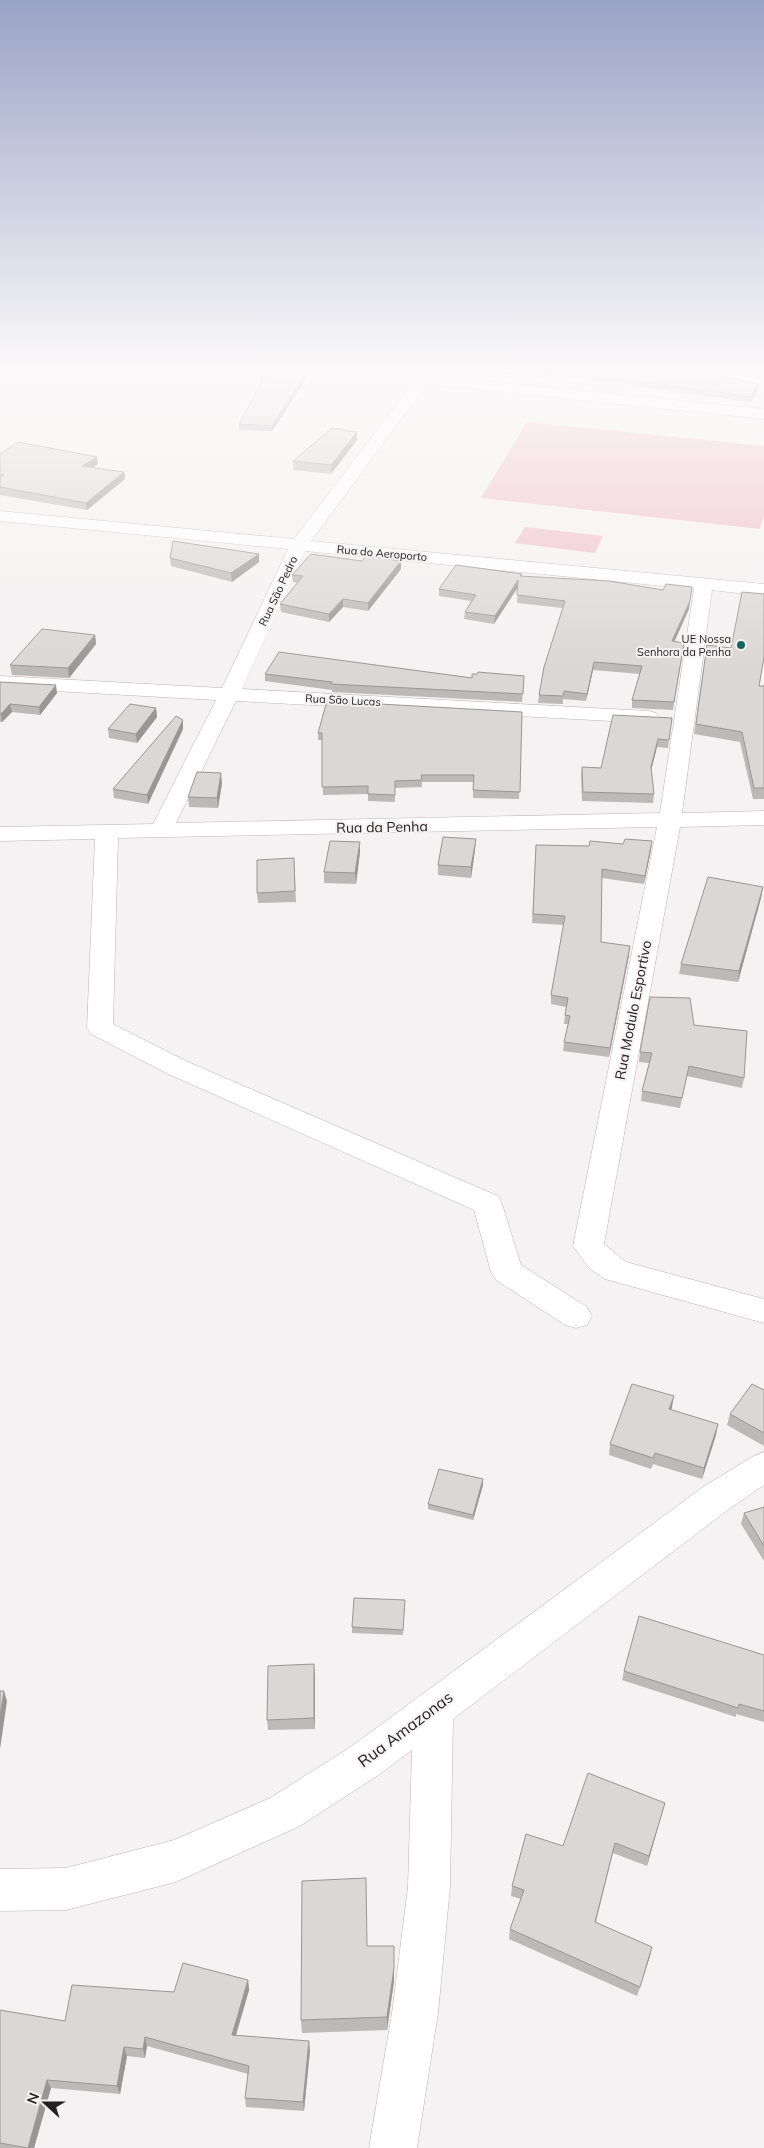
<svg xmlns="http://www.w3.org/2000/svg" width="764" height="2148" viewBox="0 0 764 2148" font-family="Mulish,sans-serif">
	<rect width="100%" height="100%" fill="#f6f1f2"/>
	<!-- green -->
	<g fill="#efbfc7">
		<path d="M527,422L764,446V515L760,529L481,498Z"/>
		<path d="M525,527L603,536L595,553L515,543Z"/>
	</g>
	<g fill="none" stroke-linecap="round" stroke-linejoin="round">
		<!-- street casing -->
		<g stroke="#b9b4b5" stroke-width="1">
			<g id="street">
				<path d="M342,372H388L419,375L422,372H436L433,376L764,409V419L427,384L311,541L764,584V596L712,590L682,813L764,811V825L680,827L604,1244L626,1262L764,1299V1323L605,1279L589,1268L573,1246L657,827L118,838L113,1024L186,1061L498,1196L502,1204L521,1265L587,1307L592,1316L587,1325L576,1328L565,1325L496,1280L491,1272L474,1210L166,1073L91,1034L87,1028L95,839L0,841V827L153,824L216,700L0,688V676L222,688L288,549L0,521V511L294,539L413,383L349,376ZM305,551L694,589L660,813L176,823L236,701L649,723L656,721L659,717L656,713L649,711L242,689Z"/>
				<path d="M704,372H727L764,381V389L706,375Z"/>
				<path d="M764,1452V1485L729,1509L453,1719L450,1887L438,2013L417,2148H369L392,2013L408,1887L412,1750L380,1774L300,1826L176,1882L66,1910L0,1911V1869L66,1868L174,1840L270,1798L352,1746L703,1487L752,1457Z"/>
			</g>
		</g>
		<!-- street -->
		<use href="#street" fill="#fff" fill-rule="evenodd"/>
	</g>
	<!-- wall -->
	<g fill="#bcb9b9">
		<path d="M311,372L272,431L239,430V424L262,381H261L260,376Z"/>
		<path d="M480,372H707L758,389L751,402L547,374L543,378Z"/>
		<path d="M733,372H764V378L763,379Z"/>
		<path d="M357,432V440L331,474L293,470V461Z"/>
		<path d="M0,454L98,464L93,468L124,472L125,479L87,510L0,495Z"/>
		<path d="M170,558L259,562L232,582L171,566Z"/>
		<path d="M401,569L368,611L343,607L329,622L281,612L280,604L297,583L293,582L292,575Z"/>
		<path d="M522,574V576L689,609L674,642L684,643L673,710L632,708V700L640,674L593,670L586,701L563,699V704L538,703L539,695L563,608L517,603L518,587L494,624L464,619L465,612L471,601L439,596V589Z"/>
		<path d="M95,635L96,644L69,678L12,675L10,665Z"/>
		<path d="M707,645L759,686H764V799H753L740,742L694,734Z"/>
		<path d="M265,674L472,678L524,676L522,702L332,692V690L265,681Z"/>
		<path d="M0,682L57,693L40,715L12,712L2,722H0Z"/>
		<path d="M156,708L157,717L137,743L109,738L108,729Z"/>
		<path d="M522,712L519,799L473,798V782H422V787L395,788V802L368,801V794L323,795L322,740H318V733Z"/>
		<path d="M672,718L668,748L657,747L651,770L654,794L653,803L582,801L581,776L582,767L601,768Z"/>
		<path d="M183,720V729L148,804L114,798L113,789Z"/>
		<path d="M222,783L218,808L189,807L188,797Z"/>
		<path d="M536,845L651,849L644,884L602,878L601,942L629,955L609,1057L563,1051L564,1042L568,1024H564L566,1007L551,1004V995L564,925L532,923Z"/>
		<path d="M475,850L471,878L438,875V865Z"/>
		<path d="M360,852L356,884L324,883V872Z"/>
		<path d="M294,858L296,902L258,903L257,893Z"/>
		<path d="M763,887L761,898L738,982L679,974L681,964Z"/>
		<path d="M694,1025L744,1078L742,1088L687,1076L680,1108L641,1101L642,1091L649,1063L639,1062L640,1052Z"/>
		<path d="M764,1390V1446L727,1425L730,1414Z"/>
		<path d="M672,1407L671,1410L716,1435L702,1479L653,1464L651,1469L609,1455L610,1444Z"/>
		<path d="M483,1479V1485L473,1520L428,1509V1504Z"/>
		<path d="M764,1507V1561L741,1524L744,1513Z"/>
		<path d="M405,1600L403,1635L352,1633V1627Z"/>
		<path d="M764,1655V1722L736,1714V1717L622,1680L624,1671Z"/>
		<path d="M315,1675V1729L268,1730L267,1720Z"/>
		<path d="M665,1803L647,1866L613,1853L596,1922L650,1956L637,1996L509,1939L510,1929L521,1899L511,1896L512,1886L563,1846Z"/>
		<path d="M367,1946L394,1968V1981L387,2030L302,2033L301,2020Z"/>
		<path d="M248,1980L249,1990L236,2036L310,2050L304,2111L246,2107L245,2098L248,2074L147,2046L145,2058L127,2056L120,2094L51,2088L34,2148H0V2010L65,2021L174,1992Z"/>
	</g>
	<!-- shaded-wall -->
	<g fill="#999696">
		<path d="M307,372H311L272,431V426Z"/>
		<path d="M545,372H547V374L543,378V373Z"/>
		<path d="M758,384V389L751,402L752,397Z"/>
		<path d="M357,432V440L331,474V465Z"/>
		<path d="M97,457L98,464L83,473L82,466Z"/>
		<path d="M124,472L125,479L87,510L86,503Z"/>
		<path d="M259,554V562L232,582L231,573Z"/>
		<path d="M401,561V569L368,611V603Z"/>
		<path d="M518,580V587L494,624L495,616Z"/>
		<path d="M692,587L689,609L671,649L672,641Z"/>
		<path d="M343,599V607L329,622V614Z"/>
		<path d="M95,635L96,644L69,678L68,668Z"/>
		<path d="M594,662L593,670L586,701L587,694Z"/>
		<path d="M56,685L57,693L40,715L39,707Z"/>
		<path d="M10,704L12,712L2,722L1,714Z"/>
		<path d="M156,708L157,717L137,743L136,734Z"/>
		<path d="M183,720V729L148,804L147,795Z"/>
		<path d="M658,739L657,747L650,775L651,767Z"/>
		<path d="M221,773L222,783L218,808L217,798Z"/>
		<path d="M476,839L475,850L471,878V867Z"/>
		<path d="M652,841L651,849L644,884L645,876Z"/>
		<path d="M360,842V852L356,884L355,873Z"/>
		<path d="M763,887L761,898L738,982L739,971Z"/>
		<path d="M630,946L629,955L609,1057L610,1048Z"/>
		<path d="M674,1396L672,1407L668,1420L669,1409Z"/>
		<path d="M718,1424L716,1435L702,1479L704,1468Z"/>
		<path d="M483,1479V1485L473,1520V1515Z"/>
		<path d="M314,1664L315,1675V1729L314,1718Z"/>
		<path d="M4,1691L7,1701L0,1749V1716Z"/>
		<path d="M665,1803L662,1813L647,1866L649,1856Z"/>
		<path d="M652,1947L650,1956L637,1996L640,1987Z"/>
		<path d="M394,1968V1981L387,2030V2017Z"/>
		<path d="M248,1980L249,1990L233,2044L232,2035Z"/>
		<path d="M145,2037L147,2046L145,2058L143,2049Z"/>
		<path d="M309,2041L310,2050L304,2111L303,2102Z"/>
		<path d="M124,2047L127,2056L120,2094L117,2086Z"/>
		<path d="M47,2080L51,2088L34,2148H28Z"/>
	</g>
	<!-- building -->
	<g fill="#dbd7d7" stroke="#999696">
		<path d="M264,372H307L272,426L239,424L265,376H260Z"/>
		<path d="M529,372H545L543,373Z"/>
		<path d="M568,372H707L758,384L752,397Z"/>
		<path d="M756,372H764V374Z"/>
		<path d="M332,428L357,432L331,465L293,461Z"/>
		<path d="M18,442L97,457L82,466L124,472L86,503L0,487V478L4,475H0V454Z"/>
		<path d="M173,541L259,554L231,573L170,558Z"/>
		<path d="M311,554L362,561L366,556L401,561L368,603L343,599L329,614L280,604L303,576L292,575Z"/>
		<path d="M456,565L522,574L520,576L609,581L663,590L666,584L692,587L690,601L672,641L684,643L674,702L632,700L642,666L594,662L587,694L564,691L563,696L539,695L544,667L565,601L517,595L518,580L495,616L465,612L476,595L439,589Z"/>
		<path d="M742,592L764,594V657L759,686H764V788H754L742,732L696,724L707,645L731,648Z"/>
		<path d="M42,629L95,635L68,668L10,665Z"/>
		<path d="M279,652L472,678V674H477L478,672L524,676L523,694L331,684L332,682L265,674Z"/>
		<path d="M0,682L56,685L39,707L10,704L1,714H0Z"/>
		<path d="M327,701L522,712L520,792L473,790L474,775H421L422,780L395,781V795L368,794V786L322,787V733H318Z"/>
		<path d="M130,704L156,708L136,734L108,729Z"/>
		<path d="M613,715L672,718L669,740L658,739L651,767L654,794L583,792L582,767L601,768Z"/>
		<path d="M176,716L183,720L147,795L113,789Z"/>
		<path d="M197,772L221,773L217,798L188,797Z"/>
		<path d="M443,837L476,839L471,867L438,865Z"/>
		<path d="M625,839L652,841L645,876L602,869L601,942L630,946L610,1048L564,1042L570,1016L565,1015L568,998L551,995L565,916L533,914L536,845L589,846L590,841L623,844Z"/>
		<path d="M330,841L360,842L355,873L324,872Z"/>
		<path d="M294,858L295,891L257,893V860Z"/>
		<path d="M708,877L763,887L739,971L681,964Z"/>
		<path d="M650,997L690,998L694,1025L747,1031L744,1078L689,1066L682,1098L642,1091L652,1053L640,1052Z"/>
		<path d="M632,1384L674,1396L669,1409L718,1424L704,1468L655,1453L653,1458L610,1444Z"/>
		<path d="M752,1384L764,1390V1433L730,1414Z"/>
		<path d="M439,1469L483,1479L473,1515L428,1504Z"/>
		<path d="M764,1507V1546L744,1513Z"/>
		<path d="M354,1598L405,1600L403,1630L352,1627Z"/>
		<path d="M639,1616L764,1655V1711L739,1704L738,1708L624,1671Z"/>
		<path d="M314,1664V1718L267,1720L268,1666Z"/>
		<path d="M0,1691H4L0,1716Z"/>
		<path d="M588,1773L665,1803L649,1856L615,1843L595,1922L652,1947L640,1987L510,1929L524,1890L512,1886L526,1834L563,1846Z"/>
		<path d="M366,1878L367,1946H394V1968L387,2017L301,2020L302,1881Z"/>
		<path d="M183,1963L248,1980L232,2035L309,2041L303,2102L245,2098L249,2066L145,2037L143,2049L124,2047L117,2086L47,2080L28,2148L0,2143V2010L65,2021L72,1985L174,1992Z"/>
	</g>
	<!-- sky -->
	<linearGradient id="sky" x2="0" y2="1"><stop stop-color="#99a3c6"/><stop offset="0.55" stop-color="#fbf9f9"/><stop offset="1" stop-color="#fbf9f9" stop-opacity="0"/></linearGradient>
	<rect width="764" height="672" fill="url(#sky)"/>
	<!-- markers -->
	<circle fill="#17645e" stroke="#f6f1f2" stroke-width="2" cx="741" cy="645" r="5"/>
	<g text-anchor="middle" stroke-width="4" stroke-linejoin="round" paint-order="stroke">
		<!-- far-street labels -->
		<g font-size="11" fill="#232121" stroke="#f6f1f2">
			<text transform="translate(382 553) rotate(5)" y="4">Rua do Aeroporto</text>
			<text transform="translate(278 591) rotate(-65)" y="4">Rua São Pedro</text>
			<text transform="translate(343 700) rotate(3)" y="4">Rua São Lucas</text>
		</g>
		<!-- far-poi labels -->
		<g font-size="11" fill="#232121" stroke="#f6f1f2" text-anchor="end">
			<text x="731" y="643">UE Nossa<tspan x="731" dy="13">Senhora da Penha</tspan></text>
		</g>
		<!-- street labels -->
		<g font-size="14" fill="#232121" stroke="#f6f1f2">
			<text transform="translate(382 827) rotate(-1)" y="5">Rua da Penha</text>
			<text transform="translate(633 1010) rotate(-79)" y="5">Rua Modulo Esportivo</text>
		</g>
		<!-- near-street labels -->
		<g font-size="16" fill="#232121" stroke="#f6f1f2">
			<text transform="translate(405 1729) rotate(-37)" y="6">Rua Amazonas</text>
		</g>
	</g>
	<!-- north arrow -->
	<g transform="translate(45 2103) rotate(291)" stroke="#f6f1f2" stroke-width="4" paint-order="stroke">
	<path d="M0-4L9 19L0 12L-9 19Z" fill="#232121"/>
	<text y="-8" font-size="14" font-weight="bold" text-anchor="middle" fill="#232121">N</text>
	</g>
</svg>
